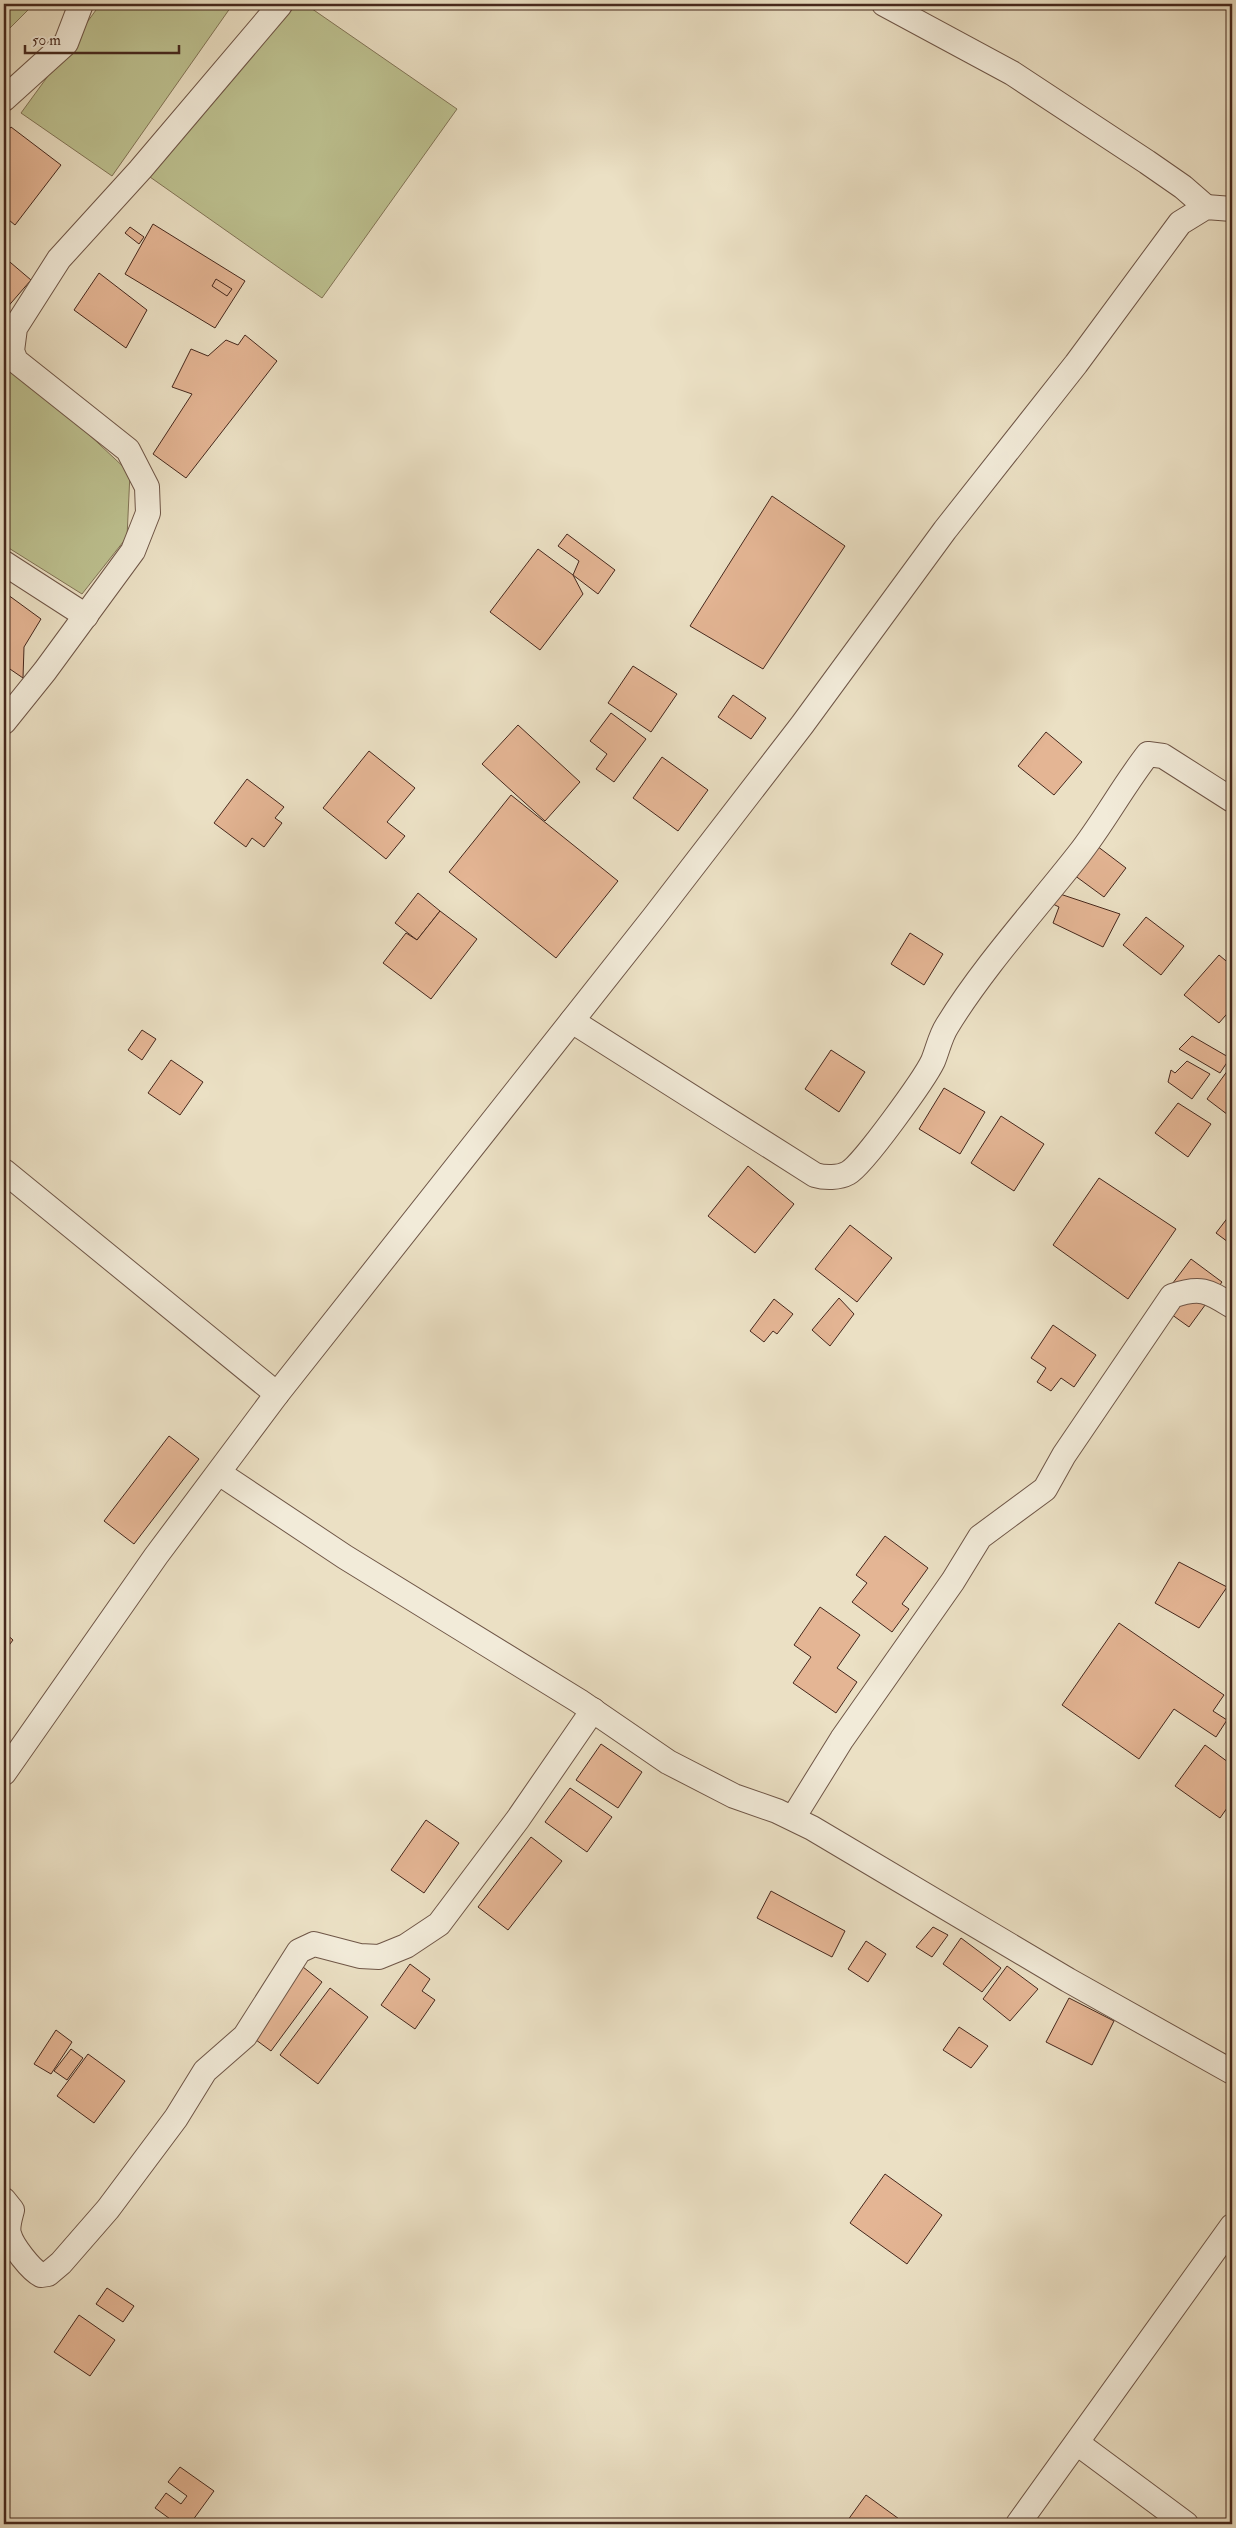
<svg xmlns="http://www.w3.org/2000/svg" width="1236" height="2528" viewBox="0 0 1236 2528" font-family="'IM FELL Double Pica',serif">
	<rect width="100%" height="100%" fill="#ebe0c4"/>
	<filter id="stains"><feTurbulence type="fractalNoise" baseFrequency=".004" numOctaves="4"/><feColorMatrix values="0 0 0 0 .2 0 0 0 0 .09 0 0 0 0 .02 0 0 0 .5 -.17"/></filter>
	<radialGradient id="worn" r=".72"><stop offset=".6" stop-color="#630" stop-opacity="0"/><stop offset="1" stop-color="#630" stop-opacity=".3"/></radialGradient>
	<!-- green -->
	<g fill="#bdc190" stroke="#827456">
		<path d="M4,4H34L4,34Z"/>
		<path d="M95,4H233L112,176L21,113L96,10Z"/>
		<path d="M289,4H305L457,109L322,298L140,170Z"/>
		<path d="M4,355L130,473L127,537L82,594L4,545Z"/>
	</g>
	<!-- building -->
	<g fill="#e4b594" stroke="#46281d">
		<path d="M11,127L61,165L15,225L4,216V135Z"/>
		<path d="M153,224L245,281L215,328L125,274Z"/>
		<path d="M130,227L144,237L139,244L125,233Z"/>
		<path d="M4,257L31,280L5,310L4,309Z"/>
		<path d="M99,273L147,310L126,348L74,310Z"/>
		<path d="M216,279L232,289L227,296L212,286Z"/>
		<path d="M245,335L277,361L186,478L153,454L192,394L172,387L191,349L208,356L226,340L238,345Z"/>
		<path d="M772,496L845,546L763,669L690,626Z"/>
		<path d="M567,534L615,570L598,594L573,575L579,561L558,546Z"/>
		<path d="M538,549L573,575L583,594L540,650L490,612Z"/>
		<path d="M4,592L41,619L24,647L23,678L4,665Z"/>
		<path d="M633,666L677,694L651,732L608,703Z"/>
		<path d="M733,695L766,718L751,739L718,717Z"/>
		<path d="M611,713L646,739L614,782L596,769L607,754L590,741Z"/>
		<path d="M518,725L580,782L545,821L482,764Z"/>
		<path d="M1046,732L1082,762L1054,795L1018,766Z"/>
		<path d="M369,751L415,788L387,822L405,836L386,859L323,808Z"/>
		<path d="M662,757L708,790L678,831L633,798Z"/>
		<path d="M247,779L284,807L275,818L282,823L264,847L252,838L246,847L214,823Z"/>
		<path d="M511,795L618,881L556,958L449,872Z"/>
		<path d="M1097,846L1126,868L1104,897L1074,875Z"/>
		<path d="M418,893L440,911L417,940L395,923Z"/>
		<path d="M1057,893L1120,914L1103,947L1053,923L1059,907L1051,903Z"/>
		<path d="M440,911L477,939L431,999L383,963L406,933L417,940Z"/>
		<path d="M1146,917L1184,946L1161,975L1123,945Z"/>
		<path d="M910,933L943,954L924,985L891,964Z"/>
		<path d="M1219,955L1232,966V1008L1219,1023L1184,995Z"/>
		<path d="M142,1030L156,1039L142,1060L128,1050Z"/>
		<path d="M1192,1036L1230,1058L1220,1073L1179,1049Z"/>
		<path d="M831,1050L865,1072L839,1112L805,1089Z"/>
		<path d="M171,1060L203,1082L180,1115L148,1093Z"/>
		<path d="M1187,1061L1210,1074L1192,1099L1168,1082L1171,1070L1175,1073Z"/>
		<path d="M1228,1070L1232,1073V1118L1207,1099Z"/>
		<path d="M944,1088L985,1112L960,1154L919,1129Z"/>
		<path d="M1178,1103L1211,1124L1188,1157L1155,1133Z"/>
		<path d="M1001,1116L1044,1144L1014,1191L971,1163Z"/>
		<path d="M748,1166L794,1204L755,1253L708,1216Z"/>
		<path d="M1099,1178L1176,1229L1128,1299L1053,1245Z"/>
		<path d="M1232,1212V1245L1216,1233Z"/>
		<path d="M850,1225L892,1258L857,1302L815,1269Z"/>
		<path d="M1191,1259L1222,1282L1189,1327L1157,1304Z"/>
		<path d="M839,1298L854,1314L830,1346L812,1330Z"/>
		<path d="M774,1299L793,1314L777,1334L773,1331L764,1342L750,1331Z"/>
		<path d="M1053,1325L1096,1355L1074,1387L1061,1378L1051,1391L1037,1382L1046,1368L1031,1358Z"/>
		<path d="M169,1436L199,1459L134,1544L104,1521Z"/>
		<path d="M885,1536L928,1568L902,1604L909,1609L892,1632L852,1602L867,1583L856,1575Z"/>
		<path d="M1179,1562L1227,1587L1199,1628L1155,1603Z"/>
		<path d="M820,1607L860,1635L837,1668L857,1682L836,1713L793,1683L811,1657L794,1645Z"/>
		<path d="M1119,1623L1224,1695L1213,1711L1227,1720L1216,1737L1174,1709L1139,1759L1062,1705Z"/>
		<path d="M4,1632L13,1640L4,1652Z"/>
		<path d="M601,1744L642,1772L618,1808L576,1780Z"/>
		<path d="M1205,1745L1232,1765V1801L1220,1818L1175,1786Z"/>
		<path d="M570,1788L612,1817L587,1852L545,1822Z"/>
		<path d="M426,1820L459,1843L424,1893L391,1870Z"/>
		<path d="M531,1837L562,1861L508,1930L478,1907Z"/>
		<path d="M771,1891L845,1931L832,1957L757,1918Z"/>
		<path d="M933,1927L948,1935L932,1957L916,1947Z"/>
		<path d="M961,1938L1001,1968L982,1992L943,1964Z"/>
		<path d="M866,1941L886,1954L868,1982L848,1969Z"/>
		<path d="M410,1964L430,1979L422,1991L435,2000L415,2029L381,2005Z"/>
		<path d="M1007,1966L1038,1989L1010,2021L983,1999Z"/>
		<path d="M303,1967L322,1982L271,2051L252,2037Z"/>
		<path d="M330,1988L368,2017L318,2084L280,2055Z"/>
		<path d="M1069,1998L1114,2021L1092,2065L1046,2042Z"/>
		<path d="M959,2027L988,2046L971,2068L943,2050Z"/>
		<path d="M56,2030L72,2042L51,2074L34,2064Z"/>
		<path d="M71,2049L83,2058L67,2080L54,2071Z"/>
		<path d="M88,2054L125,2081L94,2123L57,2096Z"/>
		<path d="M885,2174L942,2215L907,2264L850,2223Z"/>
		<path d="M107,2288L134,2306L123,2322L96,2304Z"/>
		<path d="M79,2315L115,2340L90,2376L54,2352Z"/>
		<path d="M180,2467L214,2491L190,2524H177L155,2508L166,2493L181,2504L187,2496L168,2482Z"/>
		<path d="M866,2495L906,2524H845Z"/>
	</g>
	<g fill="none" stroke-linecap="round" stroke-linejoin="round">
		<!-- minor casing -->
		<g stroke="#6f5647" stroke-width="26">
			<g id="minor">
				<path d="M884,4L1012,73L1147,162L1183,187L1206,207"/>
				<path d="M4,99L66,43L81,4"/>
				<path d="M4,563L86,616"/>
				<path d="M4,722L45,671L133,551L148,513L147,487L128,450L16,361L12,351L15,328L59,259L140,170L280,5"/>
				<path d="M572,1021L815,1175C825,1178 839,1178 848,1173C863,1165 925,1078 933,1061C938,1049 940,1037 947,1026C983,967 1036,909 1079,854C1104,822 1123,786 1148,754L1163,756L1232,800"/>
				<path d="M4,1171L277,1394"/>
				<path d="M219,1473L345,1557L579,1701L668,1762L734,1796L777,1811L812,1828L1068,1980L1232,2072"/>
				<path d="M4,1773L156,1556L277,1394L654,917L802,725L945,530L1076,364L1180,223L1206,207L1232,209"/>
				<path d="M793,1818L842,1739L953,1581L980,1537L1045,1489L1064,1455L1172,1296C1201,1286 1208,1291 1232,1306"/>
				<path d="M4,2200L12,2210C10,2218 7,2227 9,2234C12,2246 31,2270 41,2275L48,2274L61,2263L108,2209L176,2118L205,2071L245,2036L299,1951L314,1944L360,1956L379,1957L406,1946L439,1924L518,1819L593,1710"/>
				<path d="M1077,2443L1186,2524"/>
				<path d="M1018,2524L1232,2226"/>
			</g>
		</g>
		<!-- minor -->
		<use href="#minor" stroke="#f2ebd9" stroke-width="24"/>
	</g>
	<!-- margin -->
	<rect width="1236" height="2528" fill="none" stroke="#ebe0c4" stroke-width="20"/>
	<rect x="5" y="5" width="1226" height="2518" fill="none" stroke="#46281d" stroke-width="2.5"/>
	<rect x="10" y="10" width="1216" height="2508" fill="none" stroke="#46281d"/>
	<!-- scale -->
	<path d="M25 45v8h154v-8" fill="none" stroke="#46281d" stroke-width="2.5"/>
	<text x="32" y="45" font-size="15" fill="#46281d" stroke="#f2ebd9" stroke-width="4" paint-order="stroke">50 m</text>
	<rect width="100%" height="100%" filter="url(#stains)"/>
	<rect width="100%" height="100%" fill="url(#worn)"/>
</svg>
